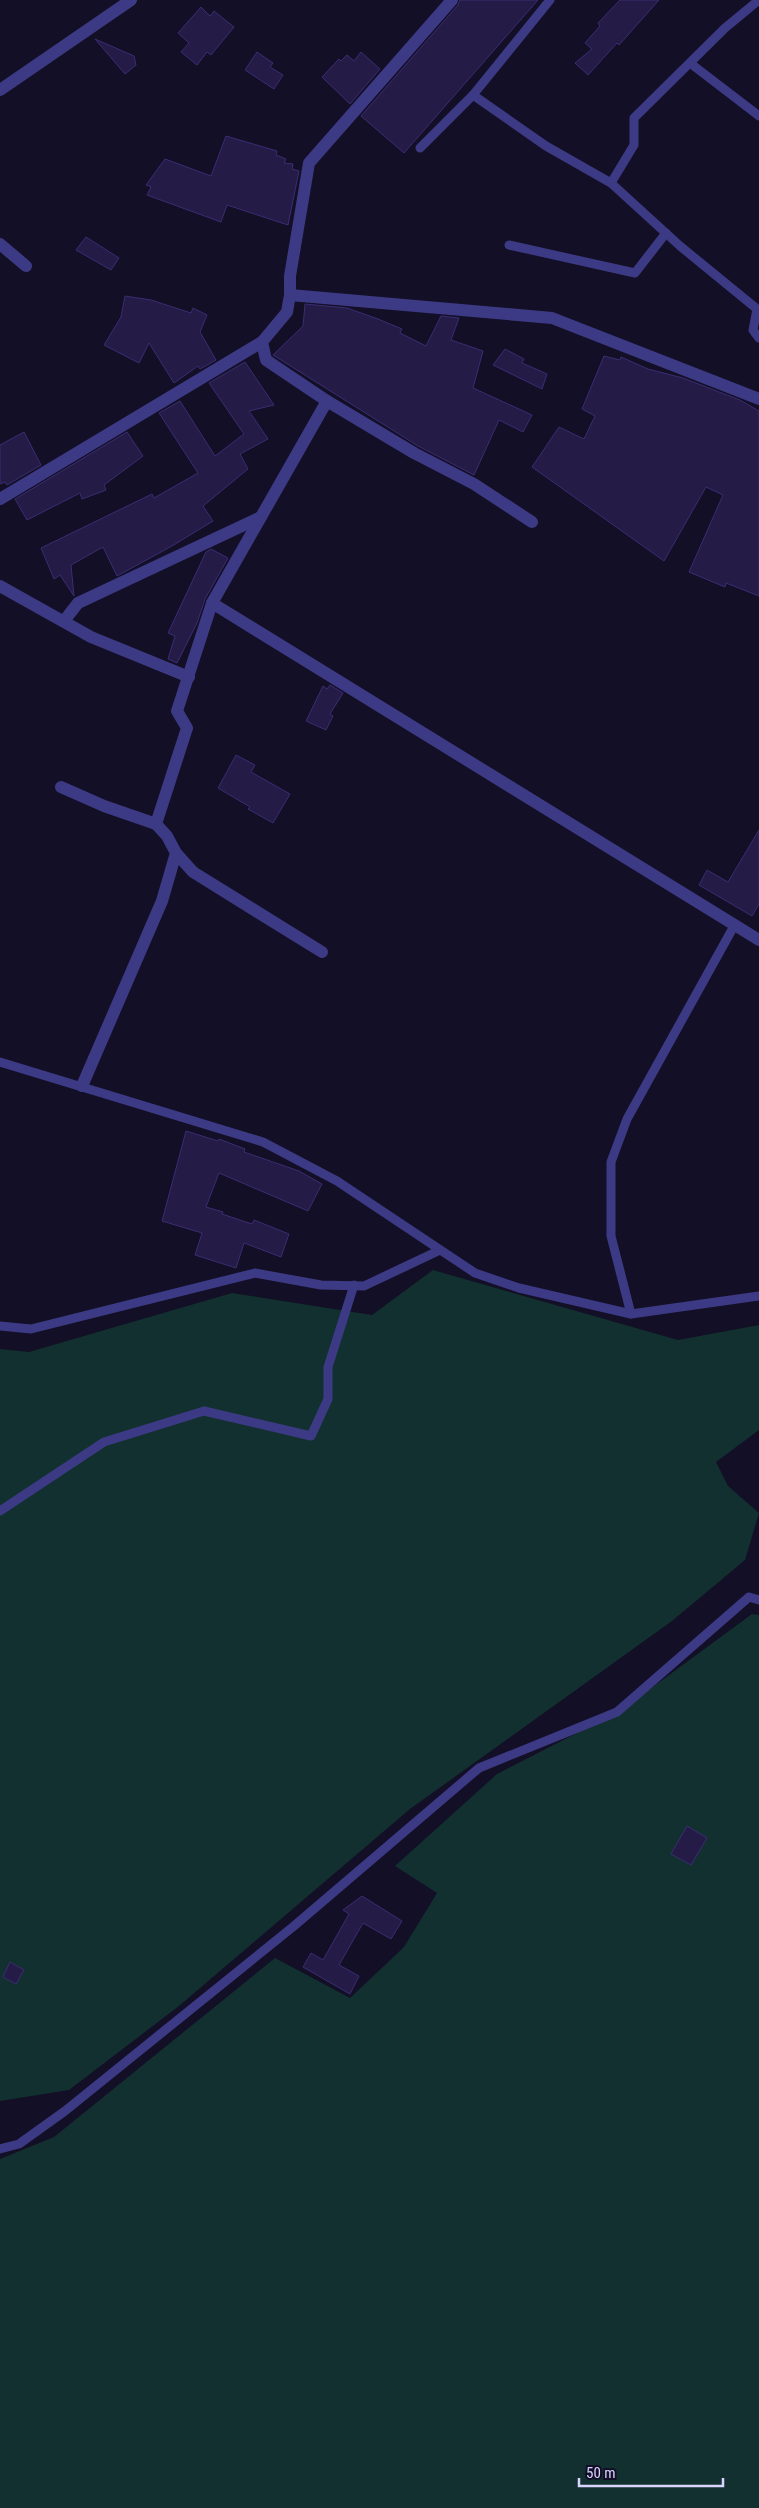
<svg xmlns="http://www.w3.org/2000/svg" width="759" height="2508" viewBox="0 0 759 2508" font-family="'Roboto Condensed',sans-serif">
	<rect width="100%" height="100%" fill="#130f26"/>
	<!-- green -->
	<g fill="#12302f">
		<path d="M433,1270L678,1340L759,1325V1430L716,1462L728,1486L759,1513L745,1560L672,1621L410,1809L179,2006L69,2090L0,2101V1349L29,1352L232,1293L372,1315Z"/>
		<path d="M752,1614L759,1615V2508H0V2159L54,2137L275,1958L350,1998L404,1947L437,1893L395,1866L497,1774L620,1711Z"/>
	</g>
	<!-- building -->
	<g fill="#241b47" stroke="#3b2d73">
		<path d="M460,0H538L404,153L361,116L458,5Z"/>
		<path d="M620,0H659L619,45L617,43L588,75L575,63L592,49L585,43L600,26L598,23Z"/>
		<path d="M201,7L210,16L214,11L234,27L211,55L207,52L197,65L181,52L189,43L178,33Z"/>
		<path d="M95,39L134,56L136,65L125,74Z"/>
		<path d="M257,52L273,63L270,67L283,75L274,89L245,70Z"/>
		<path d="M361,52L380,69L350,104L322,77L339,59L341,61L347,55L354,61Z"/>
		<path d="M226,136L277,151L276,155L286,159L284,163L293,164L292,169L299,171L288,225L227,205L221,222L147,195L151,187L146,185L165,159L211,176Z"/>
		<path d="M86,237L119,258L111,270L76,250Z"/>
		<path d="M125,296L151,300L191,313L193,308L207,315L200,332L216,360L200,369L198,366L174,383L149,343L139,363L104,345L121,317Z"/>
		<path d="M305,304L347,308L378,319L402,329L400,333L426,346L441,316L459,318L451,340L483,351L473,388L532,415L523,432L499,420L474,475L418,446L273,355L303,326Z"/>
		<path d="M505,349L524,359L522,363L547,374L542,389L493,365Z"/>
		<path d="M604,356L620,360L621,357L648,369L683,378L740,400L759,411V596L726,583L725,587L689,572L723,495L706,487L664,561L532,467L559,427L584,439L595,416L582,409Z"/>
		<path d="M245,362L274,405L249,411L268,439L240,454L248,469L203,506L213,521L172,546L117,576L103,547L71,565L74,596L60,575L54,579L41,548L152,494L154,498L198,473L159,413L180,401L215,456L244,434L209,383Z"/>
		<path d="M24,432L41,465L7,485L5,482L0,484V445Z"/>
		<path d="M127,432L143,456L104,485L106,490L82,499L80,493L27,520L15,499Z"/>
		<path d="M211,549L228,558L205,599L197,623L177,663L168,659L175,636L168,633L206,552Z"/>
		<path d="M330,685L343,693L330,714L333,716L326,730L306,721L323,686L327,689Z"/>
		<path d="M236,755L255,765L251,772L290,794L273,823L248,809L250,807L218,788Z"/>
		<path d="M759,830V904L752,916L699,885L707,870L728,882Z"/>
		<path d="M186,1131L218,1141L219,1139L245,1149L244,1152L299,1171L322,1184L308,1211L219,1173L206,1207L223,1212L222,1214L252,1224L254,1220L289,1234L281,1257L244,1243L236,1268L195,1255L202,1233L162,1221Z"/>
		<path d="M687,1826L707,1838L691,1865L671,1854Z"/>
		<path d="M362,1896L402,1921L391,1939L363,1923L339,1965L359,1976L350,1994L303,1967L311,1953L323,1960L349,1914L343,1910Z"/>
		<path d="M10,1962L24,1970L16,1984L3,1977Z"/>
	</g>
	<g fill="none" stroke-linecap="round" stroke-linejoin="round">
		<!-- lane -->
		<g stroke="#3d3a85" stroke-width="9">
			<path d="M690,63L759,116"/>
			<path d="M473,95L546,146L611,183L680,246L757,309L753,330L759,338"/>
			<path d="M420,148L473,95L550,0"/>
			<path d="M611,183L634,145V118L725,28L759,0"/>
			<path d="M509,245L635,273L666,233"/>
			<path d="M0,1062L263,1142L337,1181L475,1273L519,1288L631,1314L759,1296"/>
			<path d="M631,1314L611,1236V1162L627,1119L734,926"/>
			<path d="M0,1326L31,1329L255,1273L321,1285L364,1286L438,1251"/>
			<path d="M0,1511L104,1442L204,1411L311,1436L328,1399V1367L354,1285"/>
			<path d="M0,2149L19,2144L65,2111L294,1926L479,1768L617,1712L749,1597L759,1600"/>
		</g>
		<!-- street -->
		<g stroke="#3d3a85" stroke-width="12">
			<path d="M452,0L309,163L290,276V295L552,318L759,399"/>
			<path d="M0,90L131,0"/>
			<path d="M0,244L26,266"/>
			<path d="M262,342L266,360L327,401L414,453L474,484L532,522"/>
			<path d="M0,499L262,342L287,312L290,295"/>
			<path d="M0,586L91,637L189,677"/>
			<path d="M212,603L759,940"/>
			<path d="M64,621L78,603L261,517"/>
			<path d="M61,787L104,806L156,824"/>
			<path d="M176,853L193,872L322,952"/>
			<path d="M82,1086L162,901L176,853L167,836L156,824L187,728L177,711L212,603L327,401"/>
		</g>
	</g>
	<!-- scale -->
	<path d="M579 2478v8h144v-8" fill="none" stroke="#d9d4ff" stroke-width="2.5"/>
	<text x="586" y="2478" font-size="15" fill="#d9d4ff" stroke="#130f26" stroke-width="4" paint-order="stroke">50 m</text>
</svg>
